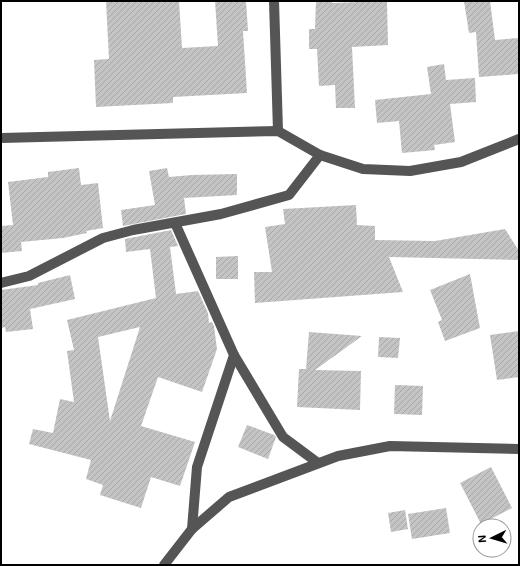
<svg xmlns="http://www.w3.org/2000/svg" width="520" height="566" viewBox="0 0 520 566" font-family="'Exo 2',sans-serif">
	<defs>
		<pattern id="building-hatch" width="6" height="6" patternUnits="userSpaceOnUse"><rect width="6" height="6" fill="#c4c4c4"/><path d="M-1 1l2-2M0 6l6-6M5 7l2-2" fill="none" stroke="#a7a7a7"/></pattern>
	</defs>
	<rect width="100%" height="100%" fill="#fff"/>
	<!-- building -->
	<g fill="url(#building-hatch)" fill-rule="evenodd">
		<path d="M106,1H179L182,48L218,46L215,1H246L248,31H243L247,93L173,97V103L96,107L94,60L109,59Z"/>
		<path d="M316,1H332V3L387,1L388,45L352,47L355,108H336L335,85L319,86L317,49H309V29H315Z"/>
		<path d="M464,1H490L495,40L518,38L519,74L479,77L476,32L469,33Z"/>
		<path d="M444,64L446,80L475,78L476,102L450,104L455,142L434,145L435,150L402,153L399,121L377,123L375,100L431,94L427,67Z"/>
		<path d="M79,168L81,185L98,183L103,228L86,231L87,233L63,238L21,242L22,251L1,253V226L13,225L8,182L48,177V172Z"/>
		<path d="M167,168L169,177L192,175L237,174V195L184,198L186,214L123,226L121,210L155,205L149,171Z"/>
		<path d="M356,205L357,225L375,226V240L435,241L505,229L519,251V260L389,257L403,292L255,303L254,272H272L265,227L285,224L283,209Z"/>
		<path d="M171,230L178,246L170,247L176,294L198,291L208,313L209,323L212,322L214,326L217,349L202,392L158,377L141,426L195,442L180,486L151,477L141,508L100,495L103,485L86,479L91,460L29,444L33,429L53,433L60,399L74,402L67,351L74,350L67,320L156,298L150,249L126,252L125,239ZM140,327L110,421L98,337Z"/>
		<path d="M238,256V279H216V257Z"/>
		<path d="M470,274L480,328L445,341L438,322L442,320L430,290Z"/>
		<path d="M70,275L75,299L30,309L33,329L6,332L5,327L1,328V290L38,285V283Z"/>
		<path d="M519,331V377L497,380L490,335Z"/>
		<path d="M309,332L362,336L315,370L361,371L360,410L297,407L299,369H306Z"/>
		<path d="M379,337L400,338L398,358L378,357Z"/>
		<path d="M395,385L423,386L422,415L394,414Z"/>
		<path d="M247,425L274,435L276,437L268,459L238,447Z"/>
		<path d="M491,467L512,508L481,524L460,483Z"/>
		<path d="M446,508L450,533L412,539L408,514Z"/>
		<path d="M405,510L408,529L391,532L388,513Z"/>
	</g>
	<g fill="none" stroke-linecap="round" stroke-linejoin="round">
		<!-- minor -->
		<g stroke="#555" stroke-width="10">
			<path d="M274,1L278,131"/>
			<path d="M1,138L278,131L320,155L363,169L410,171L461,162L519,139"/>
			<path d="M175,223L234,355L197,467L192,529"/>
			<path d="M1,283L29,276L103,238L133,230L221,214L289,195L320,155"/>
			<path d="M234,355L283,437L318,463"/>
			<path d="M164,565L192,529L229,497L338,456L390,446L519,449"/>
		</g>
	</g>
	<!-- border -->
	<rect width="520" height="566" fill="none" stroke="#000000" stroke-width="4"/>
	<!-- north arrow -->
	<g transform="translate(492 538) rotate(265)"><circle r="19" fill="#ffffff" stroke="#999999"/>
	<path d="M0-3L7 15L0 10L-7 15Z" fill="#000000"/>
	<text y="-6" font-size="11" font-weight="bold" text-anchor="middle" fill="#000000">N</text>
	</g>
</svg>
